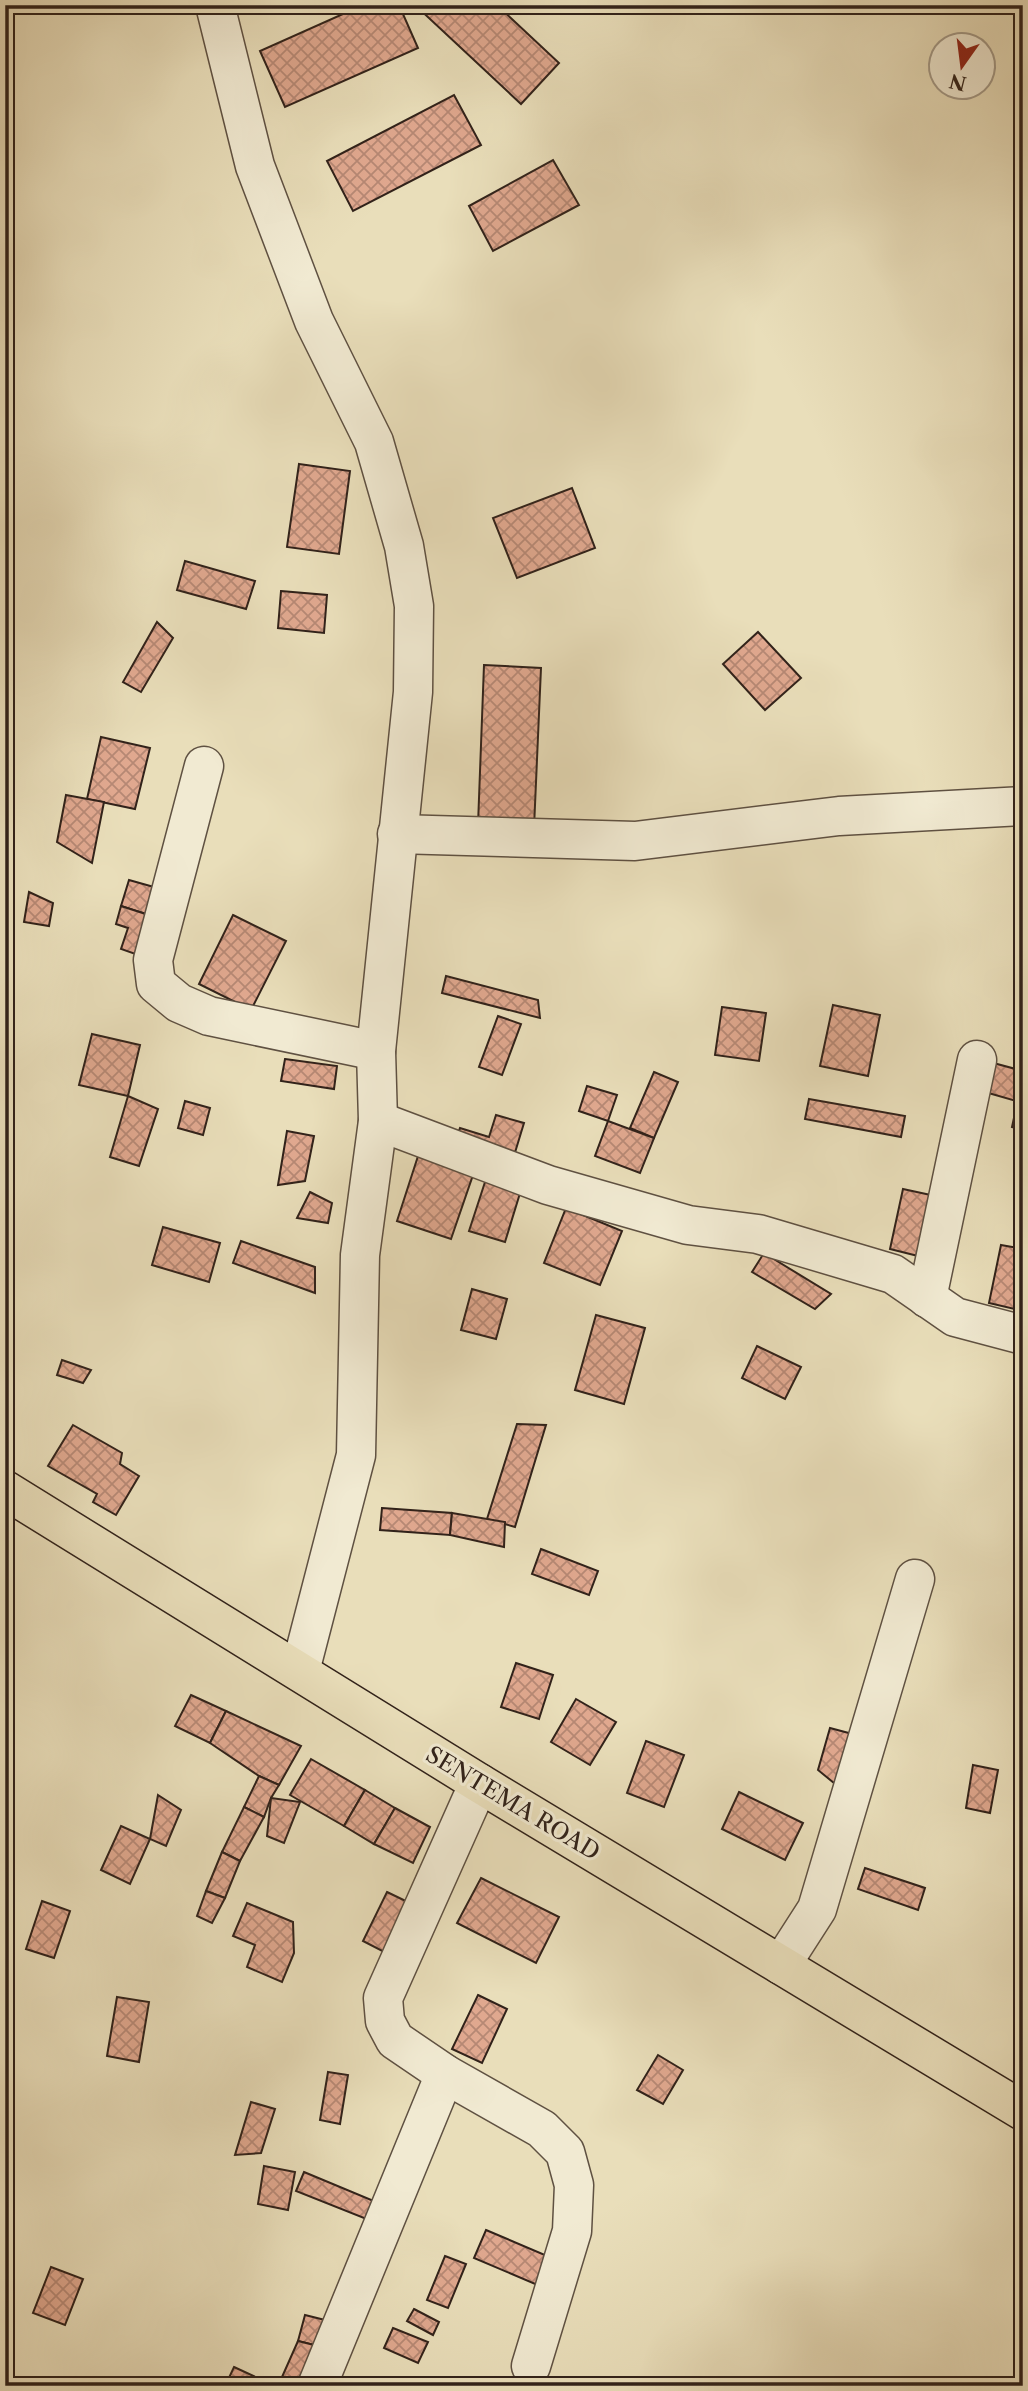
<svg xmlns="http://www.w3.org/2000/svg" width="1028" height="2391" viewBox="0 0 1028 2391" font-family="'Libre Caslon Text',serif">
	<defs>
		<pattern id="building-cross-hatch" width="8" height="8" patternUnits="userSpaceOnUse" patternTransform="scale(1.75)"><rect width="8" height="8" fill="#e0a88f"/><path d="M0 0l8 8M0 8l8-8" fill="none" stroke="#b68874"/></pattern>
	</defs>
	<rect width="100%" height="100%" fill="#e9deba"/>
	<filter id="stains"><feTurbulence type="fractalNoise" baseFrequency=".00286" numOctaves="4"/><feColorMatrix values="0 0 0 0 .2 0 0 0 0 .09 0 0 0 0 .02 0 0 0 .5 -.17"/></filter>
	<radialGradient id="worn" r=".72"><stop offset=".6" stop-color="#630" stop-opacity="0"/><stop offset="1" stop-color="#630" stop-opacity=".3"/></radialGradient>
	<!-- building -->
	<g fill="url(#building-cross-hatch)" stroke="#31221a" stroke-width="2">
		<path d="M363,5H399L418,48L285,107L260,51Z"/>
		<path d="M415,5H497L559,63L521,104Z"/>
		<path d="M454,95L481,145L353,211L327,161Z"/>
		<path d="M553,160L579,205L493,251L469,206Z"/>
		<path d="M299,464L350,471L339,554L287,547Z"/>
		<path d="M572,488L595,548L517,578L493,518Z"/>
		<path d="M185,561L255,581L246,609L177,590Z"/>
		<path d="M281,591L327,595L324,633L278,628Z"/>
		<path d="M157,622L173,638L141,692L123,682Z"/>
		<path d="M758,632L801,678L765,710L723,664Z"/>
		<path d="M484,665L541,668L534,828L478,825Z"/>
		<path d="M101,737L150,748L135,809L87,799Z"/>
		<path d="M66,795L104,802L92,863L57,842Z"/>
		<path d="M129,880L161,889L158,918L121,906Z"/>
		<path d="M29,892L53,903L49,926L24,922Z"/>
		<path d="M121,906L158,918L144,957L121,949L128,928L116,924Z"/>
		<path d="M233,915L286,941L251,1010L199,984Z"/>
		<path d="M446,976L538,1000L540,1018L442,993Z"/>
		<path d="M833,1005L880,1015L868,1076L820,1066Z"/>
		<path d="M722,1007L766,1013L759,1061L715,1055Z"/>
		<path d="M498,1016L521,1024L502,1075L479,1067Z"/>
		<path d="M92,1034L140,1045L128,1096L79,1085Z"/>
		<path d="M285,1059L337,1066L334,1089L281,1081Z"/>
		<path d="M986,1061L1023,1071V1103L978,1090Z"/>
		<path d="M654,1072L678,1082L654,1138L630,1128Z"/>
		<path d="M587,1086L617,1095L608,1121L579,1111Z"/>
		<path d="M128,1096L158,1109L139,1166L110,1157Z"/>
		<path d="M809,1099L905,1116L901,1137L805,1119Z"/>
		<path d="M185,1101L210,1108L203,1135L178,1128Z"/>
		<path d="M1017,1104L1023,1105V1130L1012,1127Z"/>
		<path d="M496,1115L524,1123L513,1159L455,1142L460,1128L489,1137Z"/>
		<path d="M608,1121L654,1138L640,1173L595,1156Z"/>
		<path d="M287,1131L314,1136L305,1181L278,1185Z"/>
		<path d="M419,1153L474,1172L451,1239L397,1221Z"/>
		<path d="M486,1179L521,1190L505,1242L469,1231Z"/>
		<path d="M903,1189L940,1197L926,1258L890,1249Z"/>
		<path d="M310,1192L332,1203L328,1223L297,1218Z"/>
		<path d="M566,1208L622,1231L600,1285L544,1263Z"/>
		<path d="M163,1227L220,1243L209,1282L152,1265Z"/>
		<path d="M241,1241L315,1267V1293L233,1263Z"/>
		<path d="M1001,1245L1023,1249V1311L989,1303Z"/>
		<path d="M764,1253L831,1294L815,1309L752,1272Z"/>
		<path d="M472,1289L507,1299L496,1339L461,1330Z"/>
		<path d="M596,1315L645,1328L624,1404L575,1390Z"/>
		<path d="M757,1346L801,1367L785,1399L742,1378Z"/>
		<path d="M62,1360L91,1370L83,1383L57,1375Z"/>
		<path d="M517,1424L546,1425L515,1527L487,1519Z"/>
		<path d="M73,1425L122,1453L120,1464L139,1476L116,1515L93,1502L97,1494L48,1466Z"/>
		<path d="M382,1508L452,1513L450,1535L380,1530Z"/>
		<path d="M452,1513L505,1522L504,1547L450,1535Z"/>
		<path d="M541,1549L598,1571L589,1595L532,1574Z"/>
		<path d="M516,1663L553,1675L539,1719L501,1707Z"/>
		<path d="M191,1695L226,1711L210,1743L175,1726Z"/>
		<path d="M576,1699L616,1722L590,1765L551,1742Z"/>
		<path d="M226,1711L301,1746L279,1785L259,1776L210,1743Z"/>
		<path d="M830,1728L860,1736L845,1792L818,1770Z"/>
		<path d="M646,1741L684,1755L664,1807L627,1793Z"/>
		<path d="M311,1759L365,1790L344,1826L290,1795Z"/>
		<path d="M973,1765L998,1770L990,1813L966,1808Z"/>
		<path d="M259,1776L279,1785L271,1798L264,1817L244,1807Z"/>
		<path d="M365,1790L395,1808L374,1844L344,1826Z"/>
		<path d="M739,1792L803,1823L785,1860L722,1829Z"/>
		<path d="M158,1795L181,1810L166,1846L150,1839Z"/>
		<path d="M271,1798L300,1802L284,1843L267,1836Z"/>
		<path d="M244,1807L264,1817L240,1861L222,1852Z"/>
		<path d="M395,1808L430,1827L413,1863L374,1844Z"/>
		<path d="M121,1826L150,1839L130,1884L101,1870Z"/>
		<path d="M222,1852L240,1861L225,1898L206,1891Z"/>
		<path d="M865,1868L925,1888L918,1910L858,1889Z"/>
		<path d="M481,1878L559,1917L536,1963L457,1923Z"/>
		<path d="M206,1891L225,1898L212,1923L197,1916Z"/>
		<path d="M387,1892L412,1904L388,1954L363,1941Z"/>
		<path d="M42,1901L70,1911L54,1958L26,1949Z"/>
		<path d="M247,1903L293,1922L294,1953L282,1982L247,1967L255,1945L233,1936Z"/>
		<path d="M478,1995L507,2009L482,2063L452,2049Z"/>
		<path d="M117,1997L149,2002L139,2062L107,2056Z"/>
		<path d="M658,2055L683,2070L663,2104L637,2090Z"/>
		<path d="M328,2072L348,2075L340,2124L320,2120Z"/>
		<path d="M251,2102L275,2109L261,2153L235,2155Z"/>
		<path d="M264,2166L295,2172L288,2210L258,2204Z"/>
		<path d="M304,2172L381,2204L374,2222L296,2191Z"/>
		<path d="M486,2230L559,2261L547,2289L474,2258Z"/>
		<path d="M445,2256L466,2264L448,2308L427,2300Z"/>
		<path d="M51,2267L83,2279L65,2325L33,2313Z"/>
		<path d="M414,2309L439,2322L433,2335L407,2321Z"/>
		<path d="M305,2315L325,2320L318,2346L298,2341Z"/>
		<path d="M393,2328L428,2342L418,2363L384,2348Z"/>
		<path d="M298,2341L318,2346L301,2386H278Z"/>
		<path d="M234,2367L275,2386H235L227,2382Z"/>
	</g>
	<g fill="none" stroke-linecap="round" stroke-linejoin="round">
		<!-- minor casing -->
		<g stroke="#5f5142" stroke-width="41">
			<g id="minor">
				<path d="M215,5L255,166L314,321L374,442L404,546L414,606L413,692L376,1051L378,1121L360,1255L356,1455L300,1671"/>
				<path d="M204,766L153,960L156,984L179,1003L209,1016L376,1051"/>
				<path d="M397,834L635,841L839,816L1023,806"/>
				<path d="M378,1121L548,1185L688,1225L758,1234L893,1274L955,1317L1023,1335"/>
				<path d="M927,1298L977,1060"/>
				<path d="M479,1783L383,1998L385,2021L395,2040L445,2074L542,2129L565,2152L574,2185L572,2231L531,2366"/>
				<path d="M781,1965L817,1909L915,1579"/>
				<path d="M317,2386L445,2074"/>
			</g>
		</g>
		<!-- major casing -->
		<g stroke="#31221a" stroke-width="41">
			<path id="major" d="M5,1490L479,1783L1023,2111"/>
		</g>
		<!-- minor -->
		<use href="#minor" stroke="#f1ead2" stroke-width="38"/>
		<!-- major -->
		<use href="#major" stroke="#e9deba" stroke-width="38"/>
	</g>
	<g text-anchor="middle" stroke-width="6" stroke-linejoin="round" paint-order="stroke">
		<!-- street labels -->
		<g font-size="23" fill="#31221a" stroke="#f1ead2">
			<text transform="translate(513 1803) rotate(31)" y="8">SENTEMA ROAD</text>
		</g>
	</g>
	<!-- margin -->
	<rect width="1028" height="2391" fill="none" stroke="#e9deba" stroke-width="28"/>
	<rect x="7" y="7" width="1014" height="2377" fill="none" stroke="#31221a" stroke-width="3.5"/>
	<rect x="14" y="14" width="1000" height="2363" fill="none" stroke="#31221a" stroke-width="2"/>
	<!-- north arrow -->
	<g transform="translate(962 66) rotate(194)"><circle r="33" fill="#f1ead2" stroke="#a49a88" stroke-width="2"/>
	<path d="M0-5L12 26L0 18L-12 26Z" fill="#8f2418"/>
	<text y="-10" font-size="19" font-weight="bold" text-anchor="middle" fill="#31221a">N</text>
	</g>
	<rect width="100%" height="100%" filter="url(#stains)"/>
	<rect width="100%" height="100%" fill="url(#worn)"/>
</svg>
